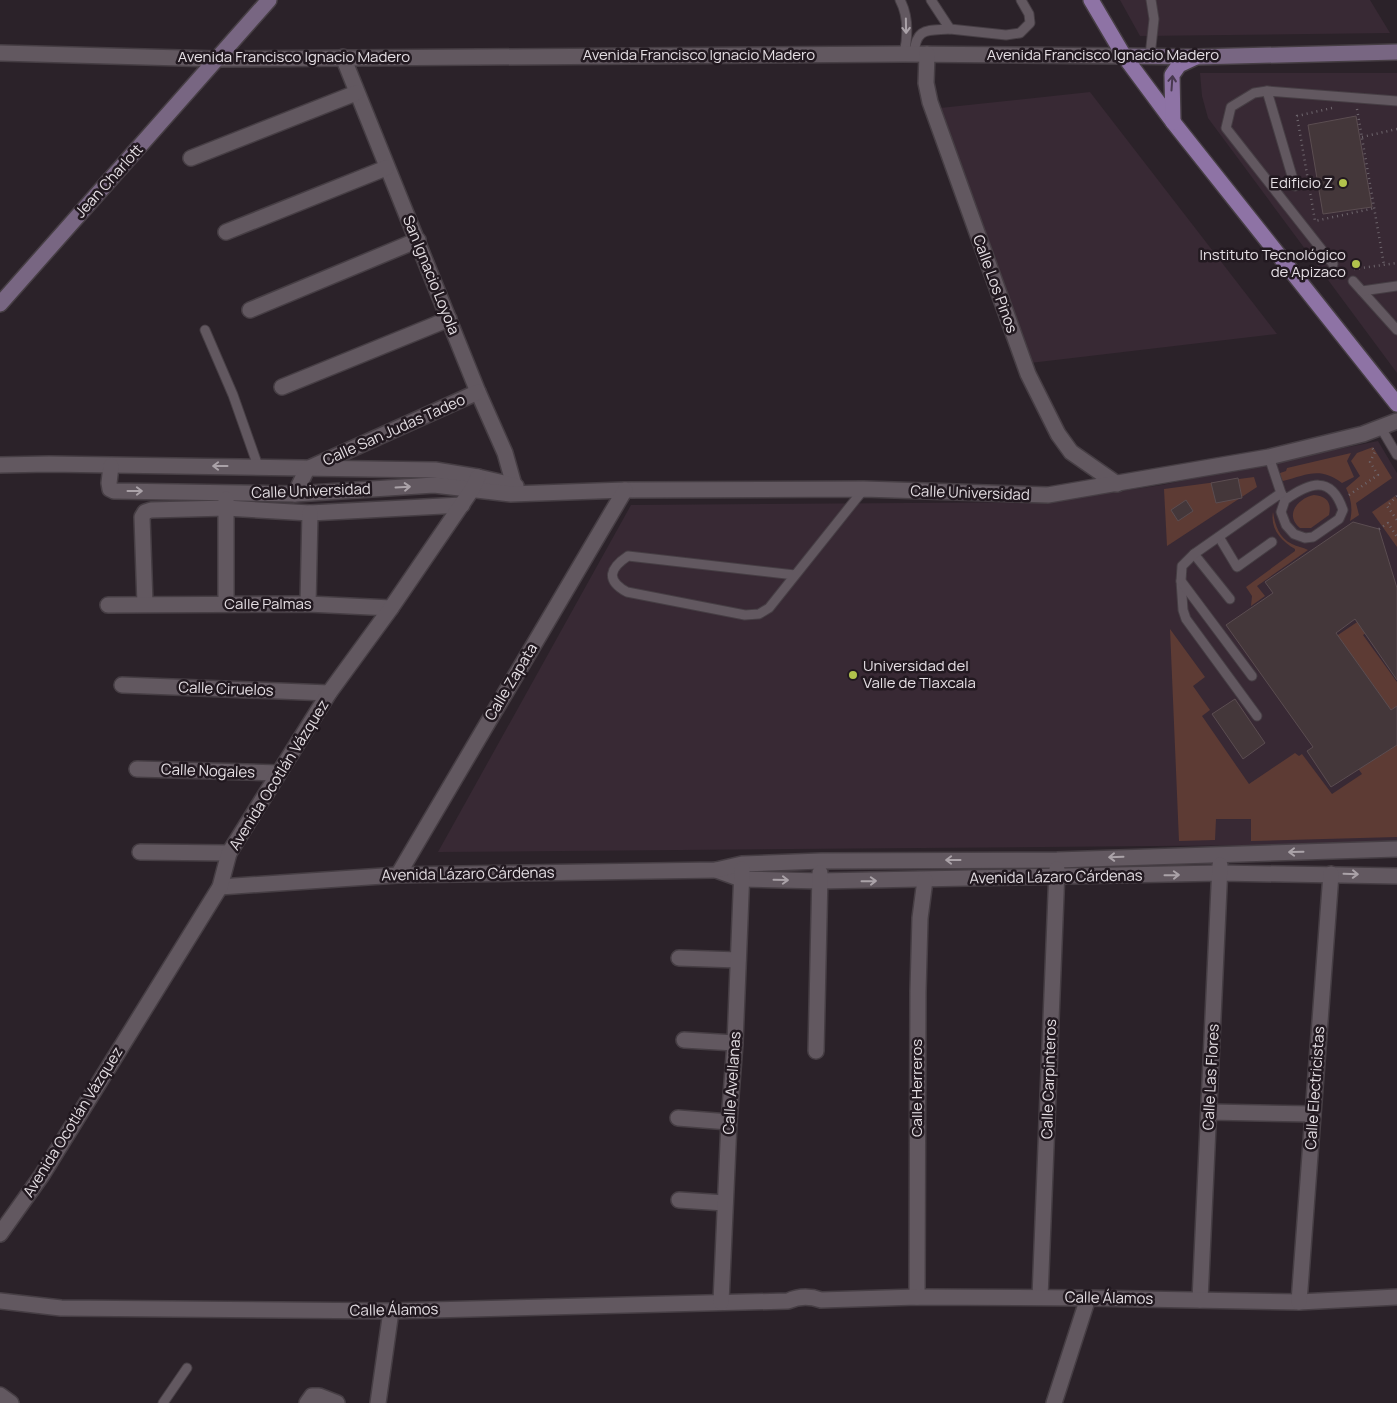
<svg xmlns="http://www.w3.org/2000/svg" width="1397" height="1403" viewBox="0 0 1397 1403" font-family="Manrope,sans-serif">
	<rect width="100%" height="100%" fill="#2b2229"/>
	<!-- built -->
	<g fill="#382934">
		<path d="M1120,0H1370L1390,33L1140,36Z"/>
		<path d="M1200,73H1397V373L1208,118L1202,96Z"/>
		<path d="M1090,92L1277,334L1030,363L940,108Z"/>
		<path d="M1378,441L1397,473V844L438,852L631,505L1047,502L1162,485Z"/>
	</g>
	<!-- green -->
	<g fill="#5d3b34">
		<path d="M1373,447L1392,478L1356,503L1359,515L1350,521C1353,509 1351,498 1346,488L1360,476L1351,461L1357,453Z"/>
		<path d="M1351,453L1347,461L1354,477L1342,483C1320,466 1306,475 1283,481L1278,477L1277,474L1286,471L1287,468Z"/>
		<path d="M1254,477L1257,487L1167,546L1164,489Z"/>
		<path d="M1314,495C1326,496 1332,502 1329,515L1311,528H1300C1284,515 1298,498 1314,495Z"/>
		<path d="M1395,496L1397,499V547L1372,512Z"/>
		<path d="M1273,512C1275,525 1279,538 1292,544C1297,547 1303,547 1308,550L1257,586L1265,596L1251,606L1252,596L1246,587L1295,551V549C1281,541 1270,529 1273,512Z"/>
		<path d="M1381,606L1389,617L1363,635L1397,682V837L1251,841V819H1216L1215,840L1179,841L1170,629L1205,677L1193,686L1210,710L1202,716L1249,784L1295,753L1299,756L1302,754L1332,794L1362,774L1294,677L1268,682Z"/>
	</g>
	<!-- building -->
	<g fill="#44373a" stroke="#5b4d51">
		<path d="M1356,116L1372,207L1323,214L1308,125Z"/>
		<path d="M1238,478L1242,498L1216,503L1211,483Z"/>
		<path d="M1186,500L1193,511L1178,521L1171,510Z"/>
		<path d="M1353,522L1379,529L1397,588V680L1355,619L1336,633L1391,710L1397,706V745L1331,787L1307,751L1313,747L1226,625L1273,593L1265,582Z"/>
		<path d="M1235,699L1265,743L1243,759L1212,714Z"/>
	</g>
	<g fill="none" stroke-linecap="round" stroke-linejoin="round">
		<!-- lane casing -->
		<g stroke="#463e44" stroke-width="11">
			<g id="lane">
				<path d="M900,0C909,17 908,36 904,54"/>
				<path d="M950,29L1006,35L1020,33L1030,23L1029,14L1021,0"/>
				<path d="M914,54C916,27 927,31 950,29L931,0"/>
				<path d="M1150,56L1154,19L1151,0"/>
				<path d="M1267,91L1254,93L1231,107L1226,128L1333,264"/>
				<path d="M1295,186L1267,91L1397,101"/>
				<path d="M1353,281L1397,330"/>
				<path d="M1362,291L1397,286"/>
				<path d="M205,330L233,395L258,466"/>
				<path d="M1381,428L1397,455"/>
				<path d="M1281,493L1285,500L1281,512L1286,525L1294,534L1305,538L1313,537L1339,519L1343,510C1331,474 1309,483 1285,500"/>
				<path d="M1219,537L1237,567L1272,542"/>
				<path d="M1194,554L1230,599"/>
				<path d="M795,575L628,556C610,568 605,580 627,592L745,615L759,614L769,608L864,489"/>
				<path d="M1181,581L1183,610L1186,619L1257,716"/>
				<path d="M1252,676L1181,581L1182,566L1194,554L1281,493L1269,457"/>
				<path d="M163,1403L187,1368"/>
			</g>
		</g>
		<!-- street casing -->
		<g stroke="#463e44" stroke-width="18">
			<g id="street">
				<path d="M0,53L218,59L904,54L1124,56"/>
				<path d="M927,54L926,83L930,102L1028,374L1058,434L1071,452L1117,484"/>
				<path d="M343,57L478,392L505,453L514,485L512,493"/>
				<path d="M191,158L356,93"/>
				<path d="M226,232L386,168"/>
				<path d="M250,310L418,240"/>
				<path d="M282,387L449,319"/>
				<path d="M0,465L49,464L435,470L478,477L516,486"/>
				<path d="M111,466L109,483L110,489L114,491L295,494L434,485L511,494L625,490L864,489L1048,495L1269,457L1363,434L1397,421"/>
				<path d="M295,494L307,469L478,392"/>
				<path d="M145,604L142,517L145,512L151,510L226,508L310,513L462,505"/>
				<path d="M226,604V499"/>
				<path d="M308,604L310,513"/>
				<path d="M108,605L308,604L391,608"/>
				<path d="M122,685L329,693"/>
				<path d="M137,769L279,773"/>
				<path d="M140,852L229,853"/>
				<path d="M716,870L741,879L820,881L1220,873L1397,876"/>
				<path d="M398,875L625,490"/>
				<path d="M220,887L398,875L716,870L742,864L821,861L1057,860L1397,849"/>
				<path d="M679,958L738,960"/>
				<path d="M684,1040L735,1043"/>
				<path d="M816,1051L820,873"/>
				<path d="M1209,1112L1313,1114"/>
				<path d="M678,1118L729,1122"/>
				<path d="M679,1200L725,1203"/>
				<path d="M0,1234L42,1175L220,887L229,853L329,693L391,608L473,488L478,477"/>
				<path d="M917,1297L918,991L920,918L925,880"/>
				<path d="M1040,1297L1057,869"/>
				<path d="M1200,1300L1220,865"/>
				<path d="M0,1301L61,1308L391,1311L788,1301C799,1296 810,1296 821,1300L917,1297L1088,1298L1299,1302L1397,1297"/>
				<path d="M721,1302L729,1122L735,1043L742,869"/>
				<path d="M1299,1302L1331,874"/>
				<path d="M0,1395L11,1403"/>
				<path d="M307,1403L312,1396H319L337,1403"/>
				<path d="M378,1403L391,1311"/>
				<path d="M1054,1403L1088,1298"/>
			</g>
		</g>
		<!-- secondary casing -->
		<g stroke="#463e44" stroke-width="18">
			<g id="secondary">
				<path d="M1124,56L1196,57L1397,52"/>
				<path d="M0,304L269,0"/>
			</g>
		</g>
		<!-- primary casing -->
		<g stroke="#463e44" stroke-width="18">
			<g id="primary">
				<path d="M1091,0L1124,56L1173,122L1397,404"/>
				<path d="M1173,122L1172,75L1179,65L1196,57"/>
			</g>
		</g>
		<!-- path -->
		<g stroke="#6e666d" stroke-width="2.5" stroke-dasharray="1 4" stroke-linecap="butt">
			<path d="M1332,108L1297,116L1315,221L1375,208"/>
			<path d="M1357,109L1384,265"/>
			<path d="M1362,137L1397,129"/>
			<path d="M1354,269L1397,263"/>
			<path d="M1349,495L1378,475L1370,462L1375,452L1371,446"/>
			<path d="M1397,496L1387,506L1397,520"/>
			<path d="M1379,529L1388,523L1397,537"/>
		</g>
		<!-- lane -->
		<use href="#lane" stroke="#625860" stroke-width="9"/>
		<!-- street -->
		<use href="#street" stroke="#625860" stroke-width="15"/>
		<!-- secondary -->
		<use href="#secondary" stroke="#786682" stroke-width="15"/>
		<!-- primary -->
		<use href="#primary" stroke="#8e73a5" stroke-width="15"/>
	</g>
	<!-- one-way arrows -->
	<defs><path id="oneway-shaft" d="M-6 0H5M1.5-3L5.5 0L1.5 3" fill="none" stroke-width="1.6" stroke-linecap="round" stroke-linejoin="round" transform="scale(1.25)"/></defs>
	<g stroke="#aaa2a8">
		<use href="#oneway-shaft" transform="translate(906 26) rotate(89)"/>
		<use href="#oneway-shaft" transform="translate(220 466) rotate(-180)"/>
		<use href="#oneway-shaft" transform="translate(403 487) rotate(-3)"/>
		<use href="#oneway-shaft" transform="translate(135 491)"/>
		<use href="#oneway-shaft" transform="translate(1296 852) rotate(179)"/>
		<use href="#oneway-shaft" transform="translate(1116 857) rotate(178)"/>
		<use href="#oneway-shaft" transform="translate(953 860) rotate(180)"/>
		<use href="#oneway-shaft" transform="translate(1351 874) rotate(2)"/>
		<use href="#oneway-shaft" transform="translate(1172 875) rotate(-1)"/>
		<use href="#oneway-shaft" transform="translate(781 880) rotate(1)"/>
		<use href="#oneway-shaft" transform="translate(869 881) rotate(-1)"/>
	</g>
	<use stroke="#48384f" href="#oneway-shaft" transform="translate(1172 83) rotate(-86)"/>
	<!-- markers -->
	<g fill="#b2c34c" stroke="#221920" stroke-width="2">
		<circle cx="1343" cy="183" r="5"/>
		<circle cx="1356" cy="264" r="5"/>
		<circle cx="853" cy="675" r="5"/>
	</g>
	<g text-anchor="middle" stroke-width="5" stroke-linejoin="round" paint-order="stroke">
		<!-- street labels -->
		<g font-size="15" fill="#e4dee3" stroke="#221920">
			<text x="699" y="60">Avenida Francisco Ignacio Madero</text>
			<text x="1103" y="60">Avenida Francisco Ignacio Madero</text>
			<text x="294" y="62">Avenida Francisco Ignacio Madero</text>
			<text transform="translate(109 181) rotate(-48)" y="5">Jean Charlott</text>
			<text transform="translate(431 275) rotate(68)" y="5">San Ignacio Loyola</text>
			<text transform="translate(995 284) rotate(70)" y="5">Calle Los Pinos</text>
			<text transform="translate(394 430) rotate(-24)" y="5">Calle San Judas Tadeo</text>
			<text transform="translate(311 491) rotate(-2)" y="5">Calle Universidad</text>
			<text transform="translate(970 493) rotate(2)" y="5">Calle Universidad</text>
			<text x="268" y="609">Calle Palmas</text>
			<text transform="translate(511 682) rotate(-59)" y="5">Calle Zapata</text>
			<text transform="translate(226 689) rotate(2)" y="5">Calle Ciruelos</text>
			<text transform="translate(208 771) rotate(2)" y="5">Calle Nogales</text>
			<text transform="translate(279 775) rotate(-58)" y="5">Avenida Ocotlán Vázquez</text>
			<text transform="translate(468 874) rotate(-1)" y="5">Avenida Lázaro Cárdenas</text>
			<text transform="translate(1056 877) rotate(-1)" y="5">Avenida Lázaro Cárdenas</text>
			<text transform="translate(1211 1077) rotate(-87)" y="5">Calle Las Flores</text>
			<text transform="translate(1049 1079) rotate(-88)" y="5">Calle Carpinteros</text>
			<text transform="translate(732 1083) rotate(-86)" y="5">Calle Avellanas</text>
			<text transform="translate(917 1088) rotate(-90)" y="5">Calle Herreros</text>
			<text transform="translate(1315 1088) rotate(-86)" y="5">Calle Electricistas</text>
			<text transform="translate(73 1122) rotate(-58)" y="5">Avenida Ocotlán Vázquez</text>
			<text transform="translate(1109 1298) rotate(1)" y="5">Calle Álamos</text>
			<text transform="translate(394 1310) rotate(-1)" y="5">Calle Álamos</text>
		</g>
		<!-- poi labels -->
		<g font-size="15" fill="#e4dee3" stroke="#221920" text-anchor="end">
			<text x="1333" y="188">Edificio Z</text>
			<text x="1346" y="260">Instituto Tecnológico<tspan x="1346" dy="17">de Apizaco</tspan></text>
			<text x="863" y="671" text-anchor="start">Universidad del<tspan x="863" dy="17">Valle de Tlaxcala</tspan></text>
		</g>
	</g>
</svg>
